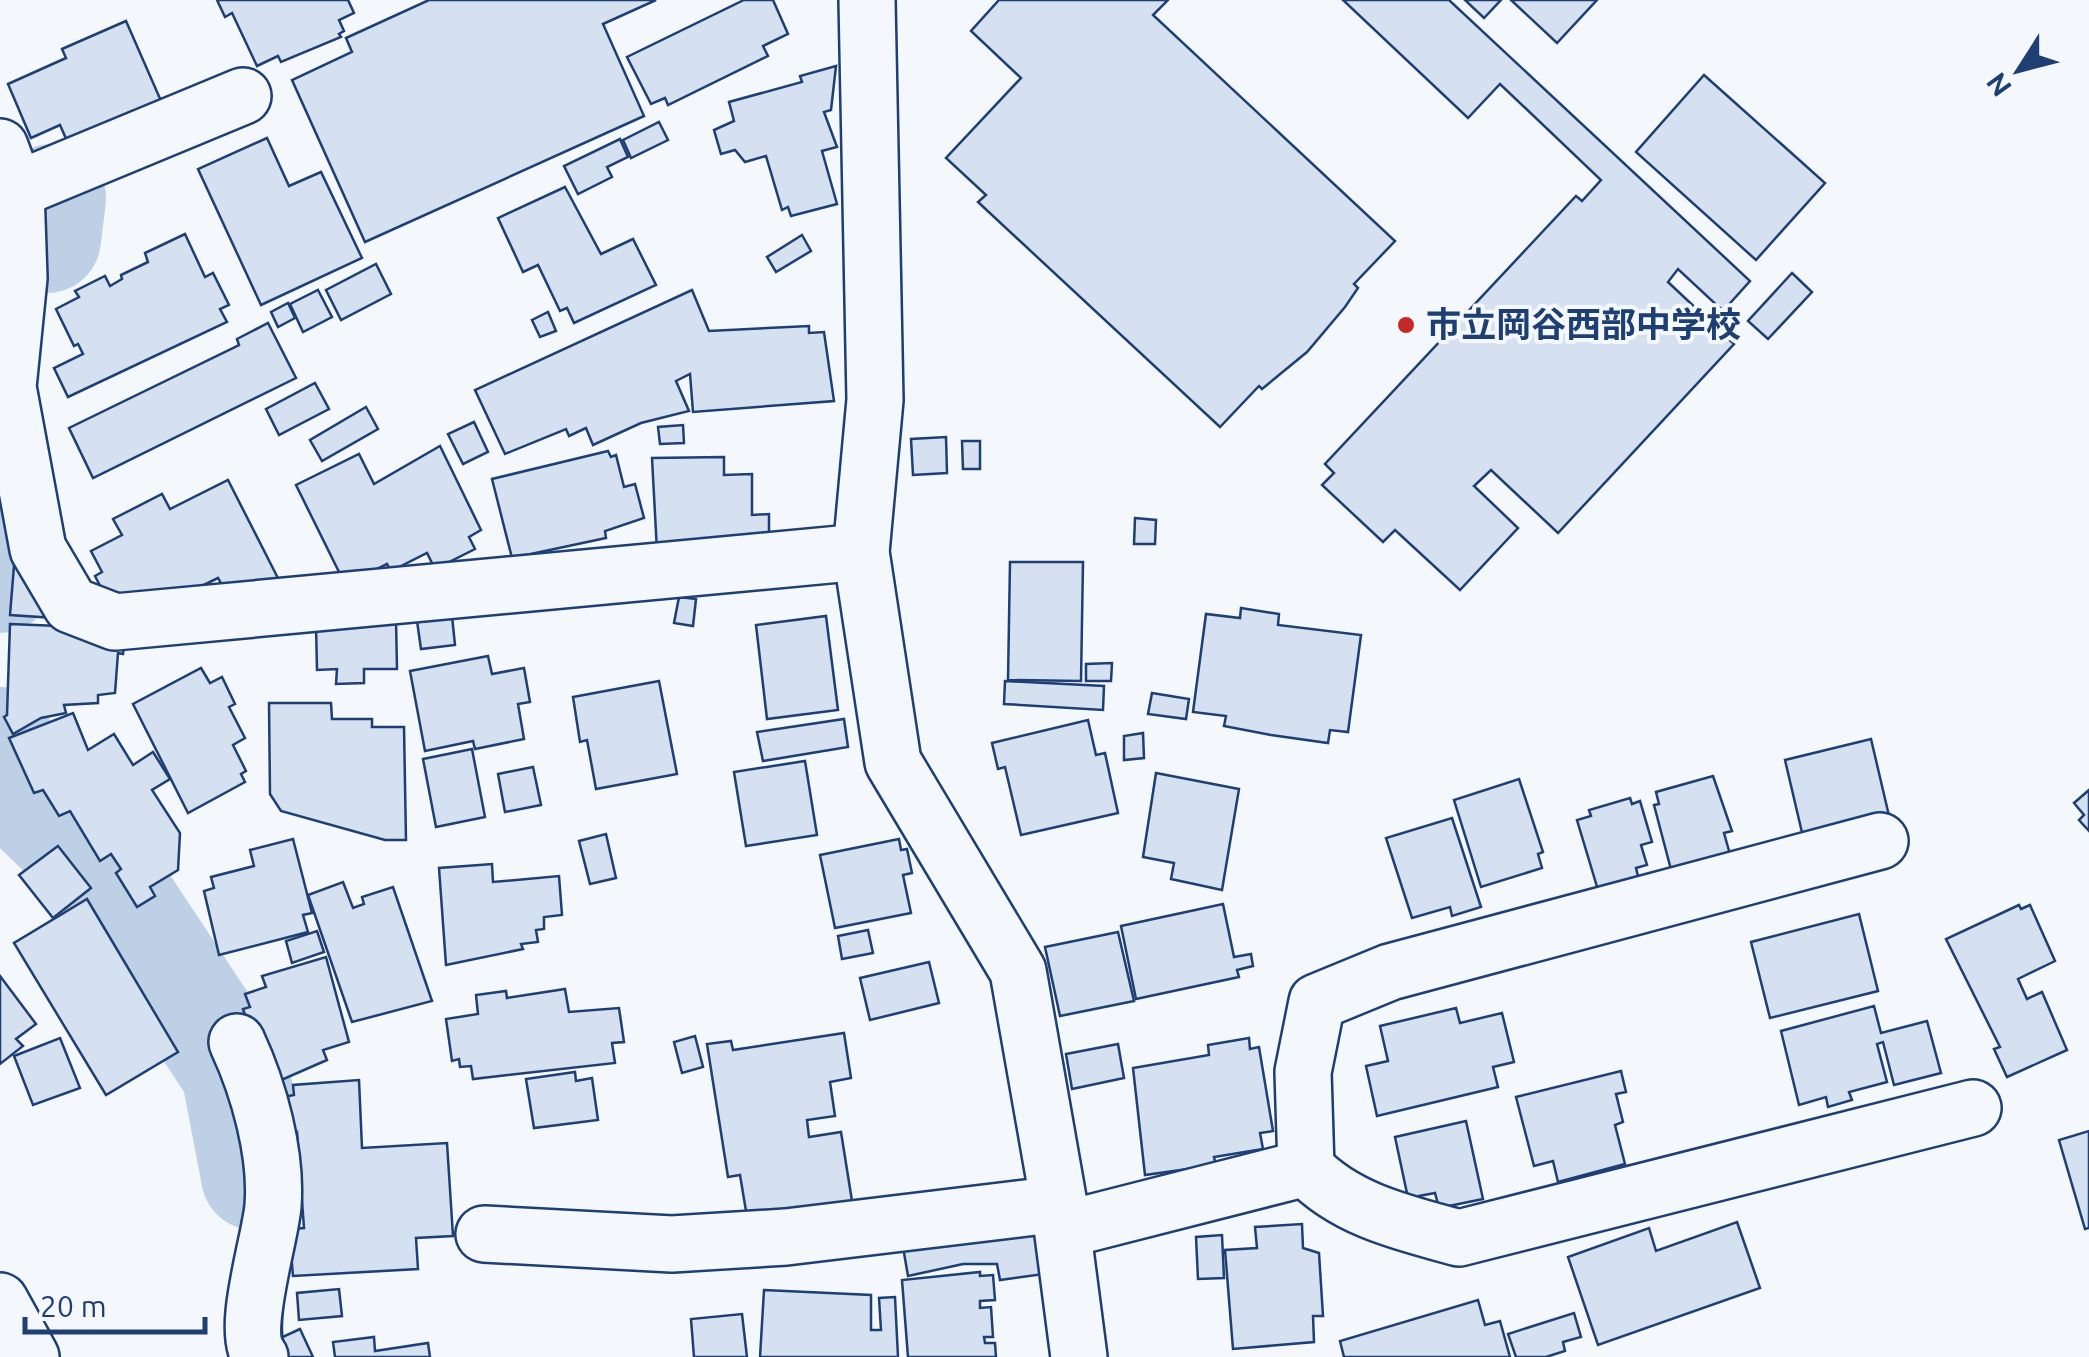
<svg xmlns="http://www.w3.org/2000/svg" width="2089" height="1357" viewBox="0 0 2089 1357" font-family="Ubuntu,'Noto Sans JP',sans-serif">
	<rect width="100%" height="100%" fill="#f4f7fb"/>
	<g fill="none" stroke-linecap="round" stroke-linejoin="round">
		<!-- river -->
		<g stroke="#bed0e5" stroke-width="108">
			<path d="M47,239L52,198"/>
			<path d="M0,579L3,501"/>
			<path d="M0,741L20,792L106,876L235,1071L255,1176"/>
		</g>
	</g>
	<!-- building -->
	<g fill="#d5e0f0" stroke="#1d3f73" stroke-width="2.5">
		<path d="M217,0H348L354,13L339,20L344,31L339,34L341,37L281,62L278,56L257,66L232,13L225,17Z"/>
		<path d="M429,0H656L603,24L644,116L365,242L292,80L352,52L346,38Z"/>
		<path d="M773,0L788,34L763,46L768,56L668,105L665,98L651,104L627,57L744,0Z"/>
		<path d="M999,0H1168L1153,15L1395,241L1354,284L1358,288L1345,307L1307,352L1262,389L1259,386L1220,427L978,202L986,195L946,158L1021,78L971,31Z"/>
		<path d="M1343,0H1449L1750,281L1723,311L1678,269L1668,282L1734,344L1558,533L1491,470L1474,486L1518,528L1460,590L1395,530L1383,542L1322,485L1334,473L1325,464L1576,196L1582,201L1601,180L1500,84L1468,118Z"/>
		<path d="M1465,0H1501L1484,18Z"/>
		<path d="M1511,0H1597L1557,43Z"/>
		<path d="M126,21L165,110L71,150L60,125L31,138L8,84L66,58L62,49Z"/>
		<path d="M836,66L831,110L824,112L837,147L822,151L837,204L791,216L788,207L782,210L766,156L745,162L735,150L721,154L714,130L734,121L729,102L802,82L800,76Z"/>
		<path d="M1704,75L1825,183L1756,260L1636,152Z"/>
		<path d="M659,122L668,140L631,158L623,140Z"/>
		<path d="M267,138L289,186L321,172L362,258L261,305L198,169Z"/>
		<path d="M620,139L628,157L607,167L612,177L578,194L564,166Z"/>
		<path d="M565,187L601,254L633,239L656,285L574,323L567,308L560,311L538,265L523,272L498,218Z"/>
		<path d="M185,234L205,277L213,273L229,305L220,309L227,322L68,397L54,368L83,354L78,344L74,346L56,309L79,297L75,291L105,276L110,286L122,279L121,275L148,262L145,253Z"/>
		<path d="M802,235L811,251L776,272L767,257Z"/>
		<path d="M376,264L391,294L341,320L326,290Z"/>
		<path d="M1792,273L1812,292L1768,339L1748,321Z"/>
		<path d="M318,290L332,317L303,332L290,304Z"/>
		<path d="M692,290L709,331L809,326V333L824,332L834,401L693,412L690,374L676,381L689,411L641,423L593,445L586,428L569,436L566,429L505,454L475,390Z"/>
		<path d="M288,303L295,318L278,327L271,312Z"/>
		<path d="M548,312L556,331L540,337L532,320Z"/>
		<path d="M268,323L296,378L93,478L69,428L239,345L237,339Z"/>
		<path d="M315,383L329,409L279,435L266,409Z"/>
		<path d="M366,407L378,429L322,461L310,440Z"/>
		<path d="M474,422L488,452L463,464L448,434Z"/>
		<path d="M683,425L684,443L660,444L658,427Z"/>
		<path d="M946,437L947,473L913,475L911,439Z"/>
		<path d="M962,441H980V469H963Z"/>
		<path d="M440,446L481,530L469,537L475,549L435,569L427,553L391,571L387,564L359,578L355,571L342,578L296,485L359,454L374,484Z"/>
		<path d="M608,451L611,457L616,455L624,487L635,484L644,518L605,531L606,538L512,558L492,479Z"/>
		<path d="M724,457V475L752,474V515L769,514V551H657L652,458Z"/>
		<path d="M228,480L284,590L230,599L218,578L154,609L111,607L95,576L102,572L91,551L122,535L113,519L162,494L170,509Z"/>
		<path d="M1135,518L1156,520L1155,544H1134Z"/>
		<path d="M1010,562H1083L1081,681L1008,680Z"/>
		<path d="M14,566L28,568L56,618L10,615Z"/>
		<path d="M679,597L696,599L693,626L674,623Z"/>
		<path d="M1241,608L1279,614L1278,625L1361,635L1348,732L1330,730L1328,743L1271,735L1224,726L1226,716L1193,712L1206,614L1240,618Z"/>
		<path d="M452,616L455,645L421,649L417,621Z"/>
		<path d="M826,616L838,710L767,719L756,625Z"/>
		<path d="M396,620L397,669H364V683L336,684L337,669L317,670L316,625Z"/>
		<path d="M10,624L59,626L124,646L123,654L118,653L115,693L98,695V703L64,705L66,713L41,718L13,734L4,717L7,715Z"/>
		<path d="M488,656L492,674L524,668L530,702L518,704L524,739L475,749L473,741L425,751L410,671Z"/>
		<path d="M1112,663L1111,681H1086V664Z"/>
		<path d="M201,668L210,683L222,677L235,704L229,707L245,738L233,745L246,771L241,774L245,782L188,813L133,704Z"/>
		<path d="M659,681L677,774L596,789L587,740L580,742L573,697Z"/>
		<path d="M1005,681L1104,686L1103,710L1004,704Z"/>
		<path d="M1152,693L1189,699L1186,719L1148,714Z"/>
		<path d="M269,703H331L332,719H372V727H404L406,840H385L281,811L270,794Z"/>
		<path d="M73,713L88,750L114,734L133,765L153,752L170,779L152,790L180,833L178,870L150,887L155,896L137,907L116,873L121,869L111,854L100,861L70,811L59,816L43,790L34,793L9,738Z"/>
		<path d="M844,719L848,747L763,761L757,732Z"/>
		<path d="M1088,720L1096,755L1105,753L1118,813L1021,835L1005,767L998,769L992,743Z"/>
		<path d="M1143,733L1144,758L1124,760V736Z"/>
		<path d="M1871,739L1890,820L1804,841L1785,760Z"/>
		<path d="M472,749L485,817L436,827L423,759Z"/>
		<path d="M805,761L817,835L746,846L734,772Z"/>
		<path d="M533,767L541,805L505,812L498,774Z"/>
		<path d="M1156,773L1239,789L1222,890L1171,879L1174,863L1143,857Z"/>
		<path d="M1713,776L1732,831L1724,833L1733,865L1674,881L1654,805L1659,804L1656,792Z"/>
		<path d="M1519,779L1543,852L1538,854L1542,868L1481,887L1454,800Z"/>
		<path d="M2089,790V831L2079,820L2084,815L2074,803Z"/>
		<path d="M1630,798L1632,804L1640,801L1652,842L1641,845L1647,865L1636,868L1641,888L1601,900L1577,820L1591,816L1589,810Z"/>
		<path d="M1452,818L1481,907L1452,916L1450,907L1412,918L1386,838Z"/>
		<path d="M606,834L616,878L590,884L579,841Z"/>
		<path d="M293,839L312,913L303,915L308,932L219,955L204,891L214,888L211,877L254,866L250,850Z"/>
		<path d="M899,839L901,850L907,849L912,873L903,875L911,913L835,928L820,855Z"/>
		<path d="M58,846L91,888L53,918L19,875Z"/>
		<path d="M492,864L493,882L559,876L562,915L544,917V929L536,930L538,942L521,944L523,949L446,965L439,868Z"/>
		<path d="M343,882L353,908L364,904L362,897L393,887L432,1001L352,1022L308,895Z"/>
		<path d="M87,899L178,1052L106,1095L14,943Z"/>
		<path d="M1223,904L1234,957L1251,954L1253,966L1237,970L1239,977L1136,999L1121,926Z"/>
		<path d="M2019,905L2021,909L2030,905L2055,961L2018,979L2027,999L2042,992L2067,1050L2007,1077L1994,1049L2000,1047L1946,939Z"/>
		<path d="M1859,914L1878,991L1770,1018L1751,942Z"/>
		<path d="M868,930L873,953L842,959L838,936Z"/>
		<path d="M317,931L324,952L292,963L286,941Z"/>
		<path d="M1118,932L1134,1001L1060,1016L1045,947Z"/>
		<path d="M326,957L349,1042L323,1050L327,1060L279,1081L263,1030L251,1033L243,1009L250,1007L245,994L266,987L262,976Z"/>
		<path d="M929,962L939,1003L870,1020L860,978Z"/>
		<path d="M0,976L36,1024L16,1039L23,1046L0,1064Z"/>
		<path d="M565,989L569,1012L619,1008L624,1042L612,1043L615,1063L473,1079L471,1066L460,1067L459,1059L452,1061L446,1019L478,1014L476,995L506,991L507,998Z"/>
		<path d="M1874,1006L1881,1033L1927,1021L1941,1073L1894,1085L1883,1042L1877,1044L1887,1082L1849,1092L1852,1100L1828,1107L1826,1097L1799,1105L1781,1031Z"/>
		<path d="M1456,1008L1460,1023L1502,1013L1514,1062L1493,1067L1498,1087L1377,1116L1366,1066L1388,1061L1380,1026Z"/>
		<path d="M844,1033L851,1078L830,1082L835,1116L807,1120L809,1137L841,1132L852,1201L747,1217L740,1175L728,1177L707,1044L731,1041L733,1050Z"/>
		<path d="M695,1036L703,1067L682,1073L674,1042Z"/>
		<path d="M60,1038L80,1088L33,1105L14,1056Z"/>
		<path d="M1249,1038L1250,1049L1259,1047L1273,1131L1260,1133L1263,1149L1214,1157L1216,1165L1145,1175L1133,1068L1209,1055L1208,1045Z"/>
		<path d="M1118,1044L1124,1078L1072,1089L1066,1054Z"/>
		<path d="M1621,1071L1626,1092L1616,1094L1623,1122L1615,1125L1625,1164L1558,1182L1553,1161L1534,1166L1516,1097Z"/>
		<path d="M575,1072L576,1081L592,1078L598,1120L534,1128L526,1079Z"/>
		<path d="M359,1080L362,1148L447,1143L453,1236L416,1238L418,1269L293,1276L289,1229L304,1228L297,1132L290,1133L288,1096L294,1095L293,1085Z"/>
		<path d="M1466,1121L1483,1199L1439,1208L1435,1193L1408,1198L1395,1137Z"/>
		<path d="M2089,1131V1228L2085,1229L2059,1140Z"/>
		<path d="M1737,1222L1760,1288L1598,1345L1568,1257L1649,1228L1656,1251Z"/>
		<path d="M1037,1223L1044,1274L1000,1280L997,1264H963L908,1276L902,1241Z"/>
		<path d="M1302,1224L1303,1248L1319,1253L1323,1316H1313L1314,1342L1233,1349L1225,1250L1257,1248L1255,1227Z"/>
		<path d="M1222,1235L1224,1278L1198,1279L1196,1237Z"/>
		<path d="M980,1272V1276L993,1275L995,1300L980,1301V1308L991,1307L993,1337H984L985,1343H995L996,1357H908L902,1280Z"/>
		<path d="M339,1289L342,1316L299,1320L297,1293Z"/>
		<path d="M764,1290L871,1295V1330H881L879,1298L895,1297L898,1357H760Z"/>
		<path d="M1478,1300L1485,1325L1500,1321L1510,1357H1344L1340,1341Z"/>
		<path d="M1574,1313L1581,1337L1563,1342L1565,1351L1546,1357H1516L1508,1334Z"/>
		<path d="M742,1314L747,1357H694L691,1319Z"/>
		<path d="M300,1329L313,1357H285L276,1340Z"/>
		<path d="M374,1337L375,1351L428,1343L430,1357H335L333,1342Z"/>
	</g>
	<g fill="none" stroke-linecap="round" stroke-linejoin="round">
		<!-- minor casing -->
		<g stroke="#1d3f73" stroke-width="60">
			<g id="minor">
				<path d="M867,0L875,400L861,552L893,762L1018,971L1059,1204L1079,1357"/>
				<path d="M0,147L16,190L19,278L8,387L38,549L71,605L115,622L861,552"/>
				<path d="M16,190L243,96"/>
				<path d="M237,1042C259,1089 277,1154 273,1206C270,1241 240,1331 260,1357"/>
				<path d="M1306,1168L1303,1072L1317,1002L1390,972L1880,841"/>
				<path d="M1063,1230L1306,1168C1346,1210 1404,1223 1459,1238L1973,1108"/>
				<path d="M484,1234L672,1244L786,1237L1059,1204"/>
				<path d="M0,1301L31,1357"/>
			</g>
		</g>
		<!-- minor -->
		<use href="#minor" stroke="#f4f7fb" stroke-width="55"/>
	</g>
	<!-- markers -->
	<circle fill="#c62828" stroke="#f4f7fb" stroke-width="4" cx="1406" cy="325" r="10"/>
	<g text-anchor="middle" stroke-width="8" stroke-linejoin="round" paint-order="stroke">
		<!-- poi labels -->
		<g font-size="35" font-weight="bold" fill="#1d3f73" stroke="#f4f7fb" text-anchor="start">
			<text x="1426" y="337">市立岡谷西部中学校</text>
		</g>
	</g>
	<!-- north arrow -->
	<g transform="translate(2019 70) rotate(234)" stroke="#f4f7fb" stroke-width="8" paint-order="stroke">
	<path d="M0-8L18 38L0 25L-18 38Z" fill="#1d3f73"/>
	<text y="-15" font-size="28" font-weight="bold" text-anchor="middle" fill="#1d3f73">N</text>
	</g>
	<!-- scale -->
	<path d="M25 1317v15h180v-15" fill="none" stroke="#1d3f73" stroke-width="5"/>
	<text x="40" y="1317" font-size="30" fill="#1d3f73" stroke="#f4f7fb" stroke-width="8" paint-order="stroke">20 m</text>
</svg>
